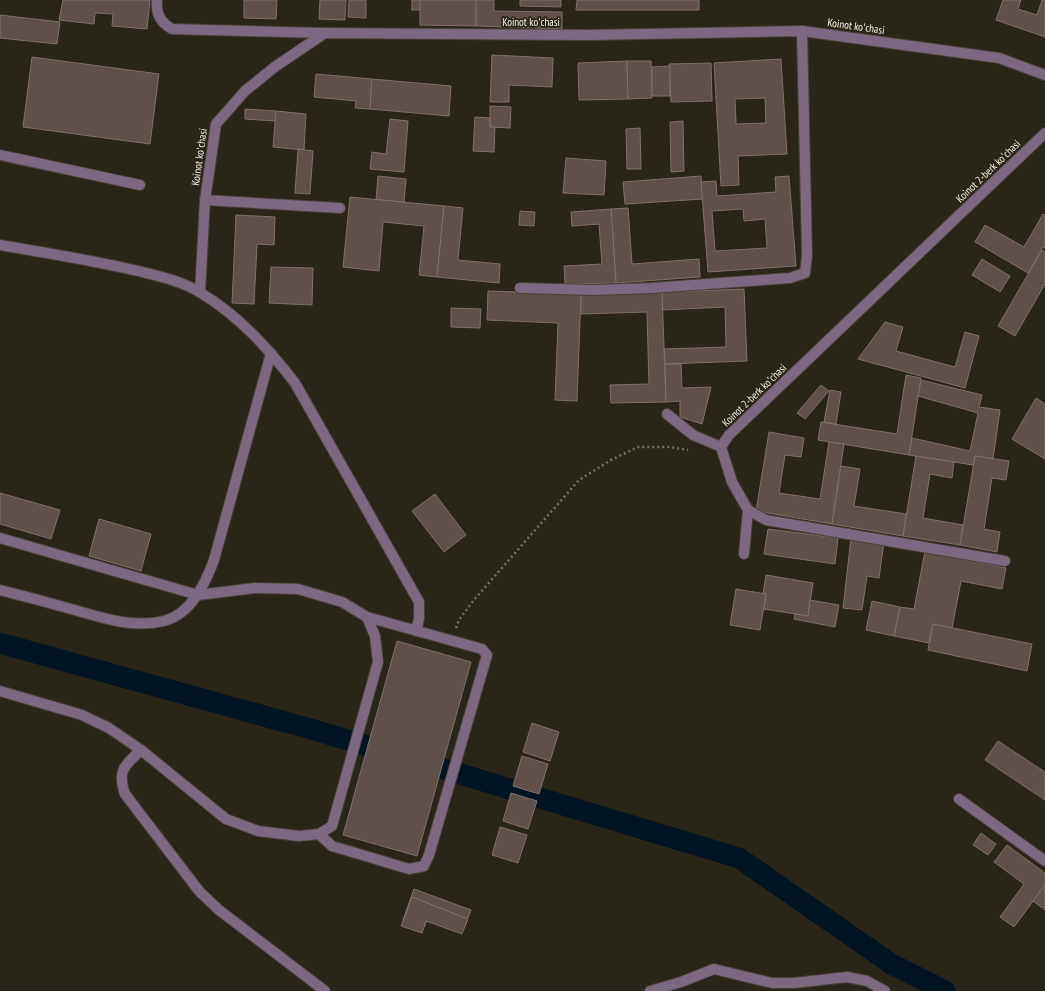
<svg xmlns="http://www.w3.org/2000/svg" width="1045" height="991" viewBox="0 0 1045 991" font-family="'PT Sans Narrow',sans-serif">
	<rect width="100%" height="100%" fill="#2a2519"/>
	<g fill="none" stroke-linecap="round" stroke-linejoin="round">
		<!-- canal -->
		<path stroke="#001521" stroke-width="21" d="M0,643L311,729L739,858L893,965L945,991"/>
	</g>
	<!-- building -->
	<g fill="#60504b" stroke="#81706b" fill-rule="evenodd">
		<path d="M63,0H150L147,29L112,26L113,14L95,13L94,24L59,20Z"/>
		<path d="M244,0H277L276,19L244,18Z"/>
		<path d="M320,0H346L345,20L319,19Z"/>
		<path d="M349,0H366V18L348,17Z"/>
		<rect x="412" y="0" width="8" height="10"/>
		<path d="M420,0H476V26L420,25Z"/>
		<path d="M476,0H494V11L562,12V29L476,26Z"/>
		<path d="M520,0H561V7L520,6Z"/>
		<path d="M577,0H699V10H576Z"/>
		<path d="M1003,0H1021L1018,9L1037,15L1042,0H1045V37L996,20Z"/>
		<path d="M0,15L60,22L57,44L0,38Z"/>
		<path d="M492,55L553,58L552,87L509,85V102H490Z"/>
		<path d="M32,57L159,74L150,144L23,127Z"/>
		<path d="M781,59L787,154L738,156L739,185L721,186L714,63ZM765,98L766,123L736,124L735,99Z"/>
		<path d="M627,61L628,99L579,100L578,63Z"/>
		<path d="M627,61H651L652,98L628,99Z"/>
		<path d="M711,63L712,101L671,102L669,64Z"/>
		<path d="M670,66V96H652V67Z"/>
		<path d="M316,74L372,79L370,109L355,108L356,101L314,97Z"/>
		<path d="M372,79L451,86L449,116L370,109Z"/>
		<path d="M490,106L511,107L510,128L490,127Z"/>
		<path d="M245,109L276,111L275,121L245,119Z"/>
		<path d="M276,111L306,114L304,150L273,147Z"/>
		<path d="M475,117L490,118V127H495L494,152L473,151Z"/>
		<path d="M390,119L408,121L404,172L370,169L372,152L386,154Z"/>
		<path d="M683,121L684,171L671,172L670,122Z"/>
		<path d="M640,128L641,169H627L626,129Z"/>
		<path d="M298,149L313,151L310,194L295,193Z"/>
		<path d="M566,158L606,161L604,195L563,193Z"/>
		<path d="M378,176L406,179L404,202L376,200Z"/>
		<path d="M701,176L703,199L625,204L623,182Z"/>
		<path d="M789,176L796,266L708,272L701,182L716,181L717,196L776,192L775,177ZM743,209L744,221L765,219L767,248L715,251L712,211Z"/>
		<path d="M350,197L444,206L437,277L419,275L424,226L383,222L379,271L343,267Z"/>
		<path d="M444,206L463,208L458,260L500,264L499,283L437,277Z"/>
		<path d="M628,208L632,264L699,259L700,277L616,283L611,209Z"/>
		<path d="M611,209L616,283L565,284L564,266L602,264L599,224L572,226L571,212Z"/>
		<path d="M520,211L535,212L534,226L519,225Z"/>
		<path d="M1043,214L1045,215V248L1043,247L1028,273L975,242L985,225L1024,247Z"/>
		<path d="M236,215L275,217L274,245L257,244L254,304L232,303Z"/>
		<path d="M1042,250L1045,252V284L1015,336L998,326Z"/>
		<path d="M982,259L1010,276L1000,292L972,275Z"/>
		<path d="M271,267L313,268L312,305L269,303Z"/>
		<path d="M744,289L747,361L665,364L664,349L726,347L725,307L662,310V292Z"/>
		<path d="M488,291L581,294L577,401L555,400L558,323L487,320Z"/>
		<path d="M662,292L666,402L611,403L610,385L649,384L647,312L581,314V294Z"/>
		<path d="M451,308L481,309L480,328L451,327Z"/>
		<path d="M885,322L903,327L896,351L955,367L965,332L979,336L965,388L858,359Z"/>
		<path d="M665,364H681L682,388L711,387L702,424L680,417V401L666,402Z"/>
		<path d="M906,375L921,378L909,455L818,440L821,422L897,434Z"/>
		<path d="M921,380L982,395L979,407L1000,410L993,459L975,456L973,465L909,455L912,438L970,451L978,413L918,396Z"/>
		<path d="M821,385L829,391L805,419L797,413Z"/>
		<path d="M830,390L841,392L836,424L824,422Z"/>
		<path d="M1036,398L1045,404V459L1012,439Z"/>
		<path d="M769,432L804,438L801,457L785,455L779,493L820,499L829,442L844,444L832,524L756,511Z"/>
		<path d="M916,456L954,462L952,478L930,474L923,518L963,525L960,545L903,536Z"/>
		<path d="M975,456L1009,461L1006,480L992,478L984,529L1000,532L997,552L960,545Z"/>
		<path d="M841,466L860,469L854,506L906,514L903,536L832,524Z"/>
		<path d="M0,493L60,510L51,539L0,524Z"/>
		<path d="M435,494L466,535L444,552L412,511Z"/>
		<path d="M99,519L151,534L141,571L89,556Z"/>
		<path d="M768,529L838,538L835,564L764,554Z"/>
		<path d="M851,538L884,542L879,578L867,576L862,610L843,608Z"/>
		<path d="M925,551L1006,568L1002,589L961,581L952,628L933,624L929,643L894,636L900,607L914,609Z"/>
		<path d="M766,575L813,583L808,616L764,609L766,594H763Z"/>
		<path d="M736,589L766,594L760,630L730,625Z"/>
		<path d="M810,600L839,605L835,627L794,619L795,614L808,616Z"/>
		<path d="M872,601L900,607L894,636L866,630Z"/>
		<path d="M933,624L1032,644L1027,671L928,650Z"/>
		<path d="M397,641L471,662L417,856L343,835Z"/>
		<path d="M532,723L559,732L550,761L523,752Z"/>
		<path d="M998,741L1045,772V800L985,760Z"/>
		<path d="M522,756L548,764L539,794L513,786Z"/>
		<path d="M511,793L537,801L528,829L503,821Z"/>
		<path d="M500,827L527,835L518,863L492,855Z"/>
		<path d="M981,833L996,844L988,855L973,845Z"/>
		<path d="M1007,845L1045,873V885L1014,927L1000,917L1024,884L994,862Z"/>
		<path d="M1045,885V910L1033,901Z"/>
		<path d="M414,889L471,910L464,928L429,915L424,927L403,920Z"/>
		<path d="M412,897L468,919L462,934L426,921L422,933L401,926Z"/>
	</g>
	<g fill="none" stroke-linecap="round" stroke-linejoin="round">
		<!-- minor casing -->
		<g stroke="#474237" stroke-width="12">
			<g id="minor">
				<path d="M157,0C156,14 160,22 172,29L325,33"/>
				<path d="M0,155L140,185"/>
				<path d="M205,200L340,208"/>
				<path d="M0,245C46,253 92,260 138,271C159,276 182,281 201,293C239,316 268,348 295,383L419,602V619L416,631"/>
				<path d="M520,288L594,290L652,288L790,278L805,273L807,255L802,31"/>
				<path d="M200,292L205,200L216,124L245,91L276,66L325,33L590,35L802,31L999,58L1045,75"/>
				<path d="M667,414L693,435L721,447"/>
				<path d="M0,538L198,595L255,588L298,589L342,602L367,617L375,636L378,662L332,826L319,834L299,836L258,831L226,819L141,750L109,728L82,715L0,691"/>
				<path d="M744,554L748,510"/>
				<path d="M1005,561L766,520L748,510L732,482L721,447L729,435L1045,133"/>
				<path d="M0,590C24,596 47,602 71,609C100,617 133,629 164,621C191,614 205,584 214,560L271,353"/>
				<path d="M141,750C124,766 117,771 125,794L199,891L219,910L325,991"/>
				<path d="M959,799L1045,861"/>
				<path d="M319,834L332,846L409,869L424,866L429,855L487,655L482,649L367,617"/>
				<path d="M650,991L681,982L714,969L772,983H794L847,977L867,981L885,991"/>
			</g>
		</g>
		<!-- path -->
		<path stroke="#747066" stroke-width="2.5" stroke-dasharray="2 3" stroke-linecap="butt" d="M456,628L459,620L473,601L579,480L611,460L638,447H669L688,450"/>
		<!-- minor -->
		<use href="#minor" stroke="#7d6881" stroke-width="10"/>
	</g>
	<g text-anchor="middle" stroke-width="3.5" stroke-linejoin="round" paint-order="stroke">
		<!-- street labels -->
		<g font-size="11" fill="#f7f4ec" stroke="#2a2519">
			<text x="531" y="26">Koinot koʻchasi</text>
			<text transform="translate(856 26) rotate(8)" y="4">Koinot koʻchasi</text>
			<text transform="translate(199 157) rotate(-82)" y="4">Koinot koʻchasi</text>
			<text transform="translate(988 171) rotate(-44)" y="4">Koinot 2-berk koʻchasi</text>
			<text transform="translate(754 395) rotate(-44)" y="4">Koinot 2-berk koʻchasi</text>
		</g>
	</g>
</svg>
